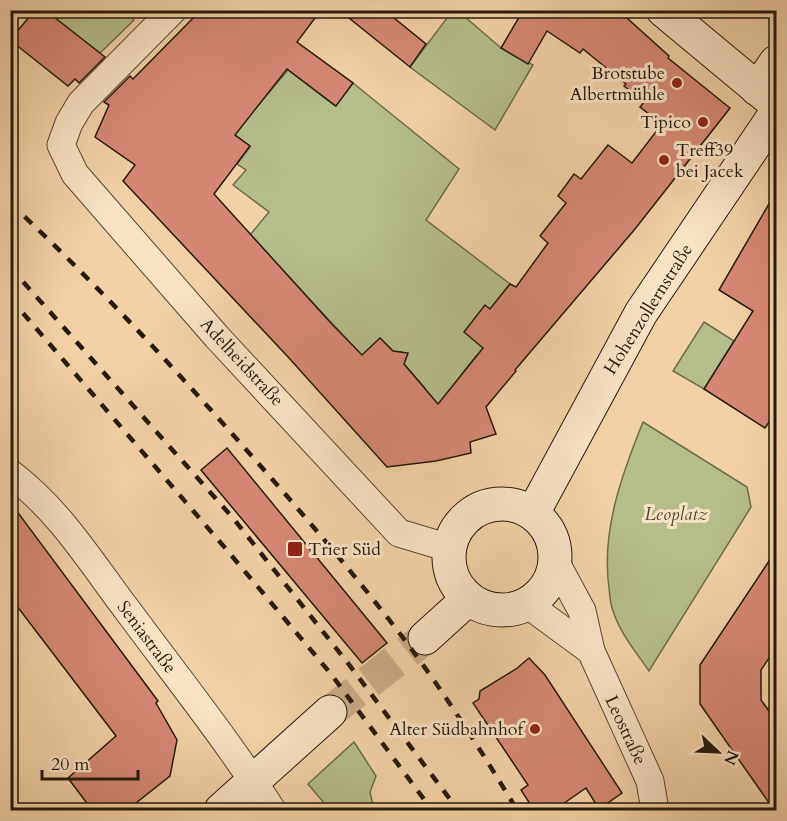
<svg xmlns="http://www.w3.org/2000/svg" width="787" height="821" viewBox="0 0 787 821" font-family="Cardo,serif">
	<rect width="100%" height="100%" fill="#f2d2a5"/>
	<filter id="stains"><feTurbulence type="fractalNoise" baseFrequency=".00333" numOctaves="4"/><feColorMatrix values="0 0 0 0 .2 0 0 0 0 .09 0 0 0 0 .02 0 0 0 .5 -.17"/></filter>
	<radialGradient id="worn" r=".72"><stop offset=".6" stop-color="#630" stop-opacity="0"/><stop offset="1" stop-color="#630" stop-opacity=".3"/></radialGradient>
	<!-- green -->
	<g fill="#b5bd8a" stroke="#6c6c4c" stroke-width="1.5">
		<path d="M453,10L458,11L501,48L533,65L495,130L410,67Z"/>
		<path d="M45,11H124L134,20L100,53Z"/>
		<path d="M288,70L335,106L353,83L459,169L426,220L510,284L490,309L491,355L476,356L461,375L466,392L429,408L416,398L425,388L404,364L406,357L402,352L393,351L380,338L368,350L366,360L250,235L269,212L233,185L246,170L237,164L250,147L234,134Z"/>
		<path d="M704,322L734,341L704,389L673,371Z"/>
		<path d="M643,422L747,487L751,507L649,671C636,652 620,633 613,611C610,604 610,596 609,588C601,531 622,474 643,422Z"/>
		<path d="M354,742L376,776L370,792L374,810H330L308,784Z"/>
	</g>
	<!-- building -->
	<g fill="#d68774" stroke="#231a0f" stroke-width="1.5">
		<path d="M35,10H45L105,57L79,83L75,79L68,86L10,40Z"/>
		<path d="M201,10H321L297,42L353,83L336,106L287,69L235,135L250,146L214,194L330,322L362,355L380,338L393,351L408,353L404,364L438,404L483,348L464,332L485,305L490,309L510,284L516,287L548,243L540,236L566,203L558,196L574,174L581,179L608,145L632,163L662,124L640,107L644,102L624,86L626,84L583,49L580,53L547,31L528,64L501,48L521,14L515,10H618L669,56L668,58L730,108L635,229L515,370L516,371L486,407L496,434L470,442L471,453L436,461L387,467L289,358L123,181L135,165L95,137L109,105L104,102L130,76L133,79Z"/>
		<path d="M339,10H384L426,44L410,67Z"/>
		<path d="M777,190V411L765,428L704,389L753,311L719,290Z"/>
		<path d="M227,448L387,643L362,663L201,470Z"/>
		<path d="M10,502L158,701L156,703L177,740L170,776L127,810H92L68,778L116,736L10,597Z"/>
		<path d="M777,549V646L761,670V700L777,722V810H774L700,704V665Z"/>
		<path d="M529,658L545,675L622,793L599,809L586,788L554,810H534L521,790L528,785L473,703L479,699L480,691L516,669Z"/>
	</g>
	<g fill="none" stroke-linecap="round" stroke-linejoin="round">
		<!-- secondary-tunnel -->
		<path stroke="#c9ad87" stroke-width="33" stroke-dasharray="33 16" stroke-linecap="butt" d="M330,712L425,638"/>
		<!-- street casing -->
		<g stroke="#574834" stroke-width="29">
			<g id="street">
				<path d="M173,10L81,103L69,123L61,145L75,174L217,337L399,533L449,548"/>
				<path d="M10,473C61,512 90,561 128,611C177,677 228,741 272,810"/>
				<path d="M555,561L582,611L591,651L650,781L655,810"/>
				<path d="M527,604L591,651"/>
			</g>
		</g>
		<!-- secondary casing -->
		<g stroke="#231a0f" stroke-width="35">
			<g id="secondary">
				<path d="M663,10L776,104"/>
				<path d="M757,89L776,62"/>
				<circle cx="502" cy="557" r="53"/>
				<path d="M533,513L641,313L776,113"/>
				<path d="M425,638L468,599"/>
				<path d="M221,810L330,712"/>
			</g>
		</g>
		<!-- street -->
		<use href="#street" stroke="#f7e2c4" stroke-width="27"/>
		<!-- secondary -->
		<use href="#secondary" stroke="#f7e2c4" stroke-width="33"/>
		<!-- rail -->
		<g stroke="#231a0f" stroke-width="4.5" stroke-dasharray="10 10" stroke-linecap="butt">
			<path d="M10,203C83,271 152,344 218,418C279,486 338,554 394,626C439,684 479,747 517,810"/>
			<path d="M10,267L233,518L347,662L458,810"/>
			<path d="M10,298L226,549L331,674L432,810"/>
		</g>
	</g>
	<!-- markers -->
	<g fill="#8f2418" stroke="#f7e2c4" stroke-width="2">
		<circle cx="677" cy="83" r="6"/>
		<circle cx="703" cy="122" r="6"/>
		<circle cx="664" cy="160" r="6"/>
		<rect x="287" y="541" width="16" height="16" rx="3"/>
		<circle cx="535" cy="729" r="6"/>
	</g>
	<g text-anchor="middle" stroke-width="6" stroke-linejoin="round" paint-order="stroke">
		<!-- poi labels -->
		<g font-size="18" fill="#231a0f" stroke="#f7e2c4" text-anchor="end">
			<text x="665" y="79">Brotstube<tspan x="665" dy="21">Albertmühle</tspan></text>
			<text x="691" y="128">Tipico</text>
			<text x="676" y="156" text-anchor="start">Treff39<tspan x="676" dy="21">bei Jacek</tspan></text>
			<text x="308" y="555" text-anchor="start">Trier Süd</text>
			<text x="523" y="735">Alter Südbahnhof</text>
		</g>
		<!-- street labels -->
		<g font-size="18" fill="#231a0f" stroke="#f7e2c4">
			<text transform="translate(648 309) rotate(-58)" y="6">Hohenzollernstraße</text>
			<text transform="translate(242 362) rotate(47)" y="6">Adelheidstraße</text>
			<text transform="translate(147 637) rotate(53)" y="6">Seniastraße</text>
			<text transform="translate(626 730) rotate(65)" y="6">Leostraße</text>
		</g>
		<!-- park labels -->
		<g font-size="18" font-style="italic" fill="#4f4b34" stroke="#f7e2c4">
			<text x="676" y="520">Leoplatz</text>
		</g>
	</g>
	<!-- margin -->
	<rect width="787" height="821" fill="none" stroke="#f2d2a5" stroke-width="36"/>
	<rect x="12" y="12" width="763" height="797" fill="none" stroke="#231a0f" stroke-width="3"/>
	<rect x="18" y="18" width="751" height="785" fill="none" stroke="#231a0f" stroke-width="1.5"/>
	<!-- north arrow -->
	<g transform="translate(718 752) rotate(113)" stroke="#f7e2c4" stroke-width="4.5" paint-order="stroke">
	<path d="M0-4.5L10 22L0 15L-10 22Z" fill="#231a0f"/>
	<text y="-9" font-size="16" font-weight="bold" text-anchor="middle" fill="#231a0f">N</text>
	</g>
	<!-- scale -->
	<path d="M42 770v9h96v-9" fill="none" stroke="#231a0f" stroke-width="3"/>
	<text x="51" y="770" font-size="18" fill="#231a0f" stroke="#f7e2c4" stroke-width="4.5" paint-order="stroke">20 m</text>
	<rect width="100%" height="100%" filter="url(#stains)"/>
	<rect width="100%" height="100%" fill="url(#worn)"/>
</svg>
